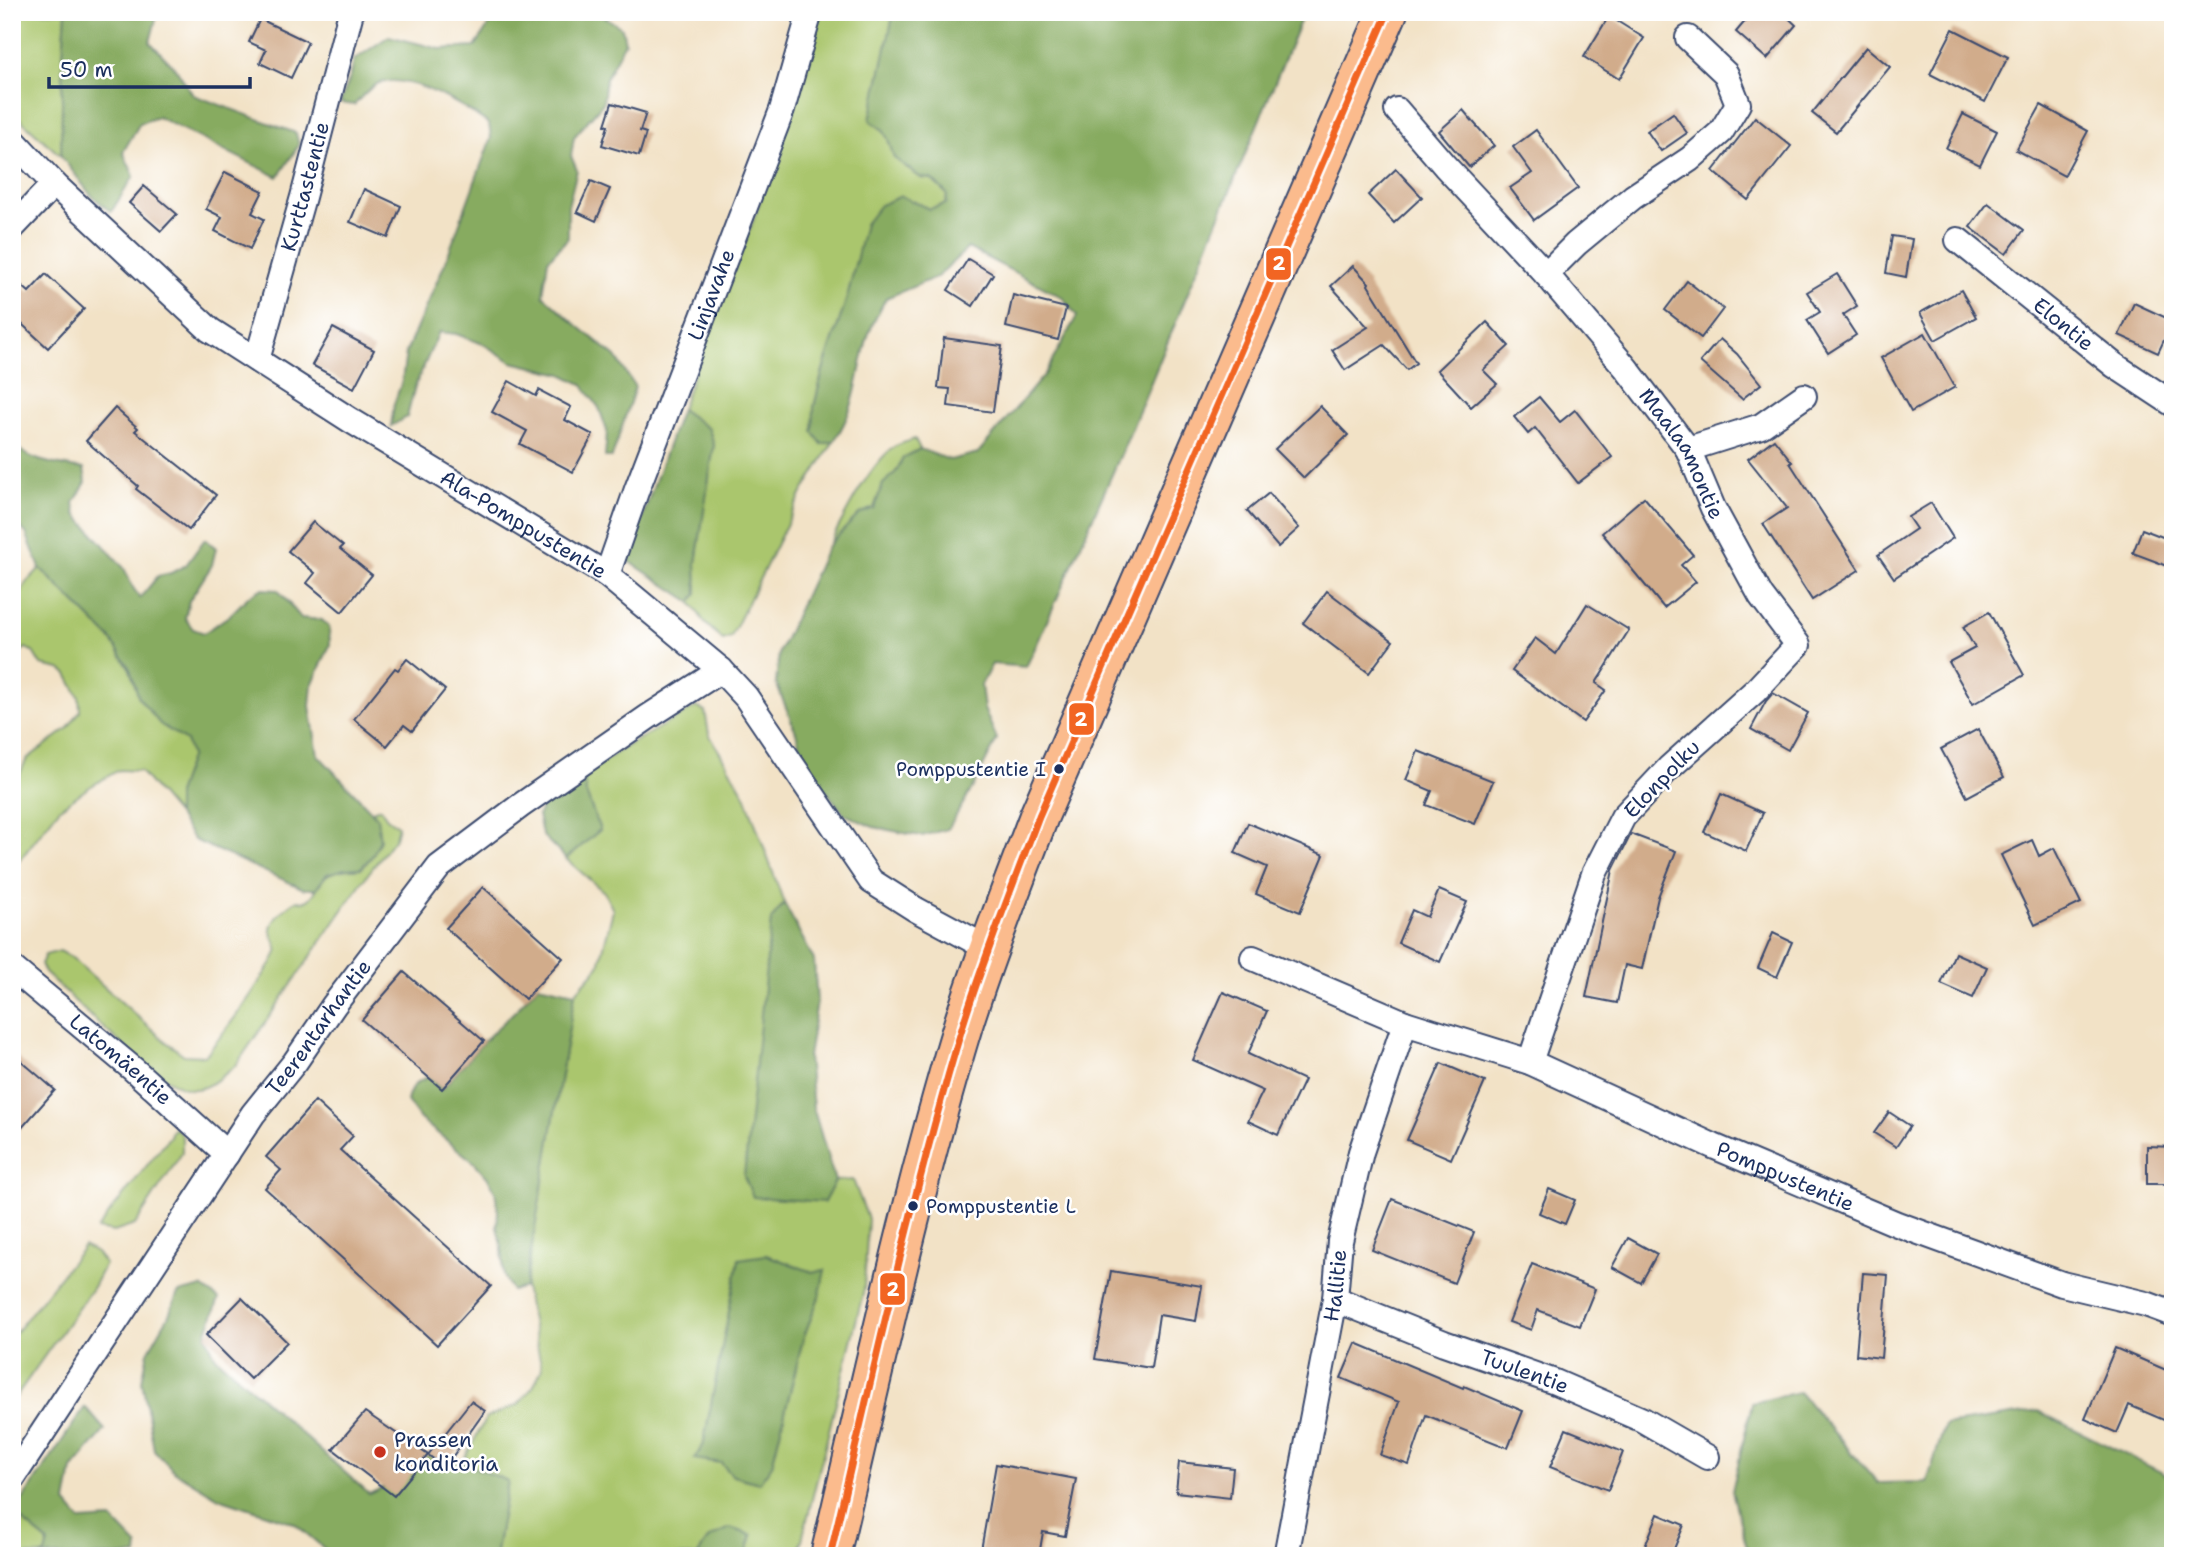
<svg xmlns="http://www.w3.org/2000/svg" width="2185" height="1568" viewBox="0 0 2185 1568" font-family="'Shantell Sans',sans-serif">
	<rect width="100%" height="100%" fill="#fff"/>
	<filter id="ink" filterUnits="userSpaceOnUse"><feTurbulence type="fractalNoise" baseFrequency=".0143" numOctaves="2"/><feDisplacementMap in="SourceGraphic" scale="14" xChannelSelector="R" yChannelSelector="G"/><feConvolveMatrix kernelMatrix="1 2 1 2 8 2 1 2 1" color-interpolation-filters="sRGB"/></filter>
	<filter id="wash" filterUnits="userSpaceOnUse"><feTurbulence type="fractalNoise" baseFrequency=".00686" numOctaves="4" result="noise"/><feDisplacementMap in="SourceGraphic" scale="28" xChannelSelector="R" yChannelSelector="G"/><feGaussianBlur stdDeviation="1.57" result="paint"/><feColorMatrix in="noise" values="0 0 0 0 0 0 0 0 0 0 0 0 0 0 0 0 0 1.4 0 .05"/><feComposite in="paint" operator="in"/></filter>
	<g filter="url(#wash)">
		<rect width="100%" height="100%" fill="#f2e2c6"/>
		<!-- green -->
		<g fill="#aac66d" stroke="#627a66" stroke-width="2" fill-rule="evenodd">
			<path d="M12,12H66L63,56L61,156L12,112Z"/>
			<path d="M821,12H894L870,120L883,130L888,139L894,158L921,178L931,179L947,194L946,204L929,209L915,201L856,261L847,298L823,370L814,407L822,444L834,441L802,493L731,637L723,640L705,623L691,602L697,593L696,563L714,445L709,429L681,409L704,345L755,216Z"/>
			<path d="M915,439L920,449L903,458L896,472L883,484L874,508L859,514L828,547C843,519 868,466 894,447C899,443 908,442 915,439Z"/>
			<path d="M40,568L110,638L130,669L139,698L160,724L186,741L191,755L177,794V815L140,771L119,770L88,788L60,808L12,870V789L27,759L67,729L80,711L79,697L67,674L60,669L41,665L33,652L26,648L12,657V607L26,583Z"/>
			<path d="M696,707L705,711L709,734L745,795L784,903L771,920L824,1202L835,1181L853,1180L868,1219L864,1289L798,1556H746L752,1535L709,1538L697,1556H498L496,1551L508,1481L462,1463L486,1418L518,1405L533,1387L542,1369L525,1287L575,993L599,966L613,910L604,892L566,859L600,830L586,793L583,775L630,744ZM766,1255L812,1272L819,1297L803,1339L772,1465L695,1459L703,1446Z"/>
			<path d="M380,808L387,818L398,826L395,838L362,882L236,1065C224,1075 206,1092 189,1089C155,1083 74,999 45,973L41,964L45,955L60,951L71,957L165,1041L184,1055L205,1056C226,1030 246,1004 263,976C268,969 274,961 277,952C279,944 272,940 271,932C269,920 288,905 297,900L303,902C315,899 317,884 326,876C335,869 351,869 362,868L373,855L377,817L372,811Z"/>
			<path d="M176,1128L182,1136V1153L135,1225L114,1232L97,1229L170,1136L172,1130Z"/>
			<path d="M84,1246L96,1253L105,1264L93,1287L12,1402V1337Z"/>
			<path d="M12,1510C21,1522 36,1531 48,1542L45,1554C34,1559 22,1552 12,1556Z"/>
		</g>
		<!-- forest -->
		<g fill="#87ab60" stroke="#516d5f" stroke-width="2">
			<path d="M66,12H158L150,42L177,70L193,95L296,133L299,145L278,177L158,117L140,123L123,152L134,176L111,212L90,194L61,156L63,56Z"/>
			<path d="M497,12H597L622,28L625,42L606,78L603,103L574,137L571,156L577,170L568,206V238L548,260L543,295L573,322L616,357L635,387L612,457H605L607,431L599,408L582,384L562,374L512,362L483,344L456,334L439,332L415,386L407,417L391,426L394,404L402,381L406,352L445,263L491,138L489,124C464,106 410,73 379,83C370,86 361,98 354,105L340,103L351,75L354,60L389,36L440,49L475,47Z"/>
			<path d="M894,12H1304L1125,445L1036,646L1026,667L992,664L981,685L984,709L997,739L973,787L948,829L922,836L909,834L873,827L844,814L820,783L801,753L796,732L776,683L779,652L827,547L859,514L874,508L883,484L896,472L903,458L920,449L950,460L978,453L1045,374L1077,316L1062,297L968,248L937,277L886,298C879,312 869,328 866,343C856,381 857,406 834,441L822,444L813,432L814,407L823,370L847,298L865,224L880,205L901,196L929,209L946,204L947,194L931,179L921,178L894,158L888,139L883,130L870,120Z"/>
			<path d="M681,409L709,429L714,445L696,563L697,594L691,602L627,560Z"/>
			<path d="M12,444C34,464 57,464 84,469L86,482L74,503L76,514L124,568L132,586L140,598L158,576L171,573L186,565L205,539L216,548L212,565L189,601L185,618L193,629L204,633L230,615L248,597L261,589L278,590L301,618L322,620L329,627L330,645L312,685L310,706L318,755L377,817L380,840L373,855L361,868L345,869L327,874L316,889H304L194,840L177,815V794L191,755L186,741L160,724L139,698L130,669L110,638L40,568L26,533L12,519Z"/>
			<path d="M583,775L586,793L600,830L566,859L542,835L538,815L545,800Z"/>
			<path d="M784,903L814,960L817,1002L808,1057L813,1107L835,1181L824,1202L753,1197L744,1176L771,920Z"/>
			<path d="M538,985L575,993L525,1287L512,1291L504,1276L502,1249L497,1227L498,1210L495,1191L489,1179L475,1163L420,1119L407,1101C410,1088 415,1082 428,1077L442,1089L484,1041L517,1009Z"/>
			<path d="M766,1255L812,1272L825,1270L819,1297L803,1339L772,1465L759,1483L733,1476L721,1463L694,1459L703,1446L739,1259Z"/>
			<path d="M202,1287L219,1299L206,1335L215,1356L369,1494L393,1483L428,1455L449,1457L508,1481L496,1551L498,1556H333L294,1523L219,1498L174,1471L154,1450L142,1381L148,1352L168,1317L178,1293Z"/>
			<path d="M1799,1392L1878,1483L1927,1482L1945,1425L2038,1411L2173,1478V1556H1749L1732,1491L1752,1403Z"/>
			<path d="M85,1407L105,1430L72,1469L66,1503L81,1521L112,1519L138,1546L137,1556H40L45,1554L48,1542C36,1531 21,1522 12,1510L23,1499Z"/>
			<path d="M730,1528L752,1535L746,1556H697L709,1538Z"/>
		</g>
		<g id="blocks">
			<!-- building -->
			<g fill="#d1ac8b">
				<path d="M1753,12H1782L1796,25L1767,59L1736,32Z"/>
				<path d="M1609,16L1644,38L1619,79L1584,57Z"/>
				<path d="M260,19L308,42L291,78L260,63L266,50L249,42Z"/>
				<path d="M1953,29L2008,57L1985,102L1930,74Z"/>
				<path d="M1866,47L1890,67L1836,132L1812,113Z"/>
				<path d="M612,103L646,113L640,131L646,133L639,156L602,145L608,126L605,125Z"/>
				<path d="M2041,105L2088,131L2064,176L2016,150Z"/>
				<path d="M1463,110L1494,146L1469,167L1439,131Z"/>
				<path d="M1673,113L1687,133L1661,151L1647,131Z"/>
				<path d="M1963,114L1997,131L1980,165L1946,148Z"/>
				<path d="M1755,117L1791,146L1748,200L1713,171Z"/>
				<path d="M1536,130L1578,188L1534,220L1510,188L1532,173L1513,147Z"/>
				<path d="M1396,169L1422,197L1394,223L1368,195Z"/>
				<path d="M225,172L263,191L252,213L264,219L250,249L215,231L222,217L206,209Z"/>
				<path d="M591,181L610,189L596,221L577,212Z"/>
				<path d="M144,186L177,214L161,231L129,203Z"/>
				<path d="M364,189L401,206L388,238L350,222Z"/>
				<path d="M1988,203L2024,230L2006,254L1970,227Z"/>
				<path d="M1892,236L1912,239L1906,277L1886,273Z"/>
				<path d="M968,259L993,274L973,306L948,290Z"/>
				<path d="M1353,266L1369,283L1368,285L1416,363L1407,370L1384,345L1345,370L1332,350L1368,327L1331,286Z"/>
				<path d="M46,274L84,309L48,348L12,315V277L29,292Z"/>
				<path d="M1837,274L1857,306L1843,315L1856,335L1828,353L1807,320L1820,312L1807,292Z"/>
				<path d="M1687,281L1723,309L1701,338L1665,310Z"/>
				<path d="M1961,290L1976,317L1935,340L1920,313Z"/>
				<path d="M1013,295L1066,308L1058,340L1006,327Z"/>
				<path d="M2134,303L2173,321L2158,353L2119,335Z"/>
				<path d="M1487,322L1509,346L1483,370L1497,384L1471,407L1437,370Z"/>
				<path d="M333,328L374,350L354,388L312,365Z"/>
				<path d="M1925,333L1955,387L1911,412L1881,358Z"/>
				<path d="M944,338L1002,346L993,412L948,406L950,389L938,388Z"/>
				<path d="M1720,339L1737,354L1761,384L1742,399L1700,362Z"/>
				<path d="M509,381L536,396L539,390L571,407L565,420L593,435L573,472L520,444L527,431L492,412Z"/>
				<path d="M1539,397L1560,422L1575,410L1612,457L1578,483L1535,428L1528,434L1514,417Z"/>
				<path d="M1320,406L1348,435L1304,478L1275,449Z"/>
				<path d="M115,408L138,428L135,431L216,495L189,530L136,489L138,486L86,441Z"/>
				<path d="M1774,439L1792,462L1790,463L1859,570L1812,600L1763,524L1787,508L1748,459Z"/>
				<path d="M1269,493L1299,528L1278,547L1247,511Z"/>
				<path d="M1644,497L1693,555L1681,565L1696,582L1664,608L1602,533Z"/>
				<path d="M1931,503L1953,538L1894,578L1878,555L1916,529L1908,517Z"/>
				<path d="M313,522L343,546L340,549L372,575L342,612L307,583L315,573L288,551Z"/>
				<path d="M2142,529L2173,541V568L2133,553Z"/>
				<path d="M1327,591L1393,641L1369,673L1303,623Z"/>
				<path d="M1587,604L1629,630L1596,683L1606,690L1583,722L1512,671L1535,638L1556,654Z"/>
				<path d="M1989,612L2024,675L1973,704L1949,662L1975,648L1963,627Z"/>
				<path d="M407,659L445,690L412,731L404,725L387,746L354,719L395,668L398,670Z"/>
				<path d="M1773,693L1808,713L1788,750L1751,729L1766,701Z"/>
				<path d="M1978,729L2004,777L1967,797L1941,749Z"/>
				<path d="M1418,751L1493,781L1475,824L1426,805L1432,791L1406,780Z"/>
				<path d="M1721,794L1763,813L1746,851L1704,832Z"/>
				<path d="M1248,823L1324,855L1300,912L1256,894L1267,867L1235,853Z"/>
				<path d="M1631,834L1676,851L1658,897L1642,969L1625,965L1617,1003L1586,997L1613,870Z"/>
				<path d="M2032,840L2039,856L2054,848L2081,903L2035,925L2001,855Z"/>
				<path d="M483,887L563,958L525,999L446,928Z"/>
				<path d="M1439,890L1467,902L1440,962L1398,943L1412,910L1427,917Z"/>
				<path d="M1773,933L1792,942L1777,977L1758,968Z"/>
				<path d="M1955,953L1987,967L1973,998L1941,984Z"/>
				<path d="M404,972L484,1041L442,1089L362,1020Z"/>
				<path d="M1223,992L1267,1011L1248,1054L1304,1080L1278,1135L1248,1121L1263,1091L1193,1060Z"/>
				<path d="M12,1053L55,1090L12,1139Z"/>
				<path d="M1441,1063L1485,1082L1451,1159L1407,1140Z"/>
				<path d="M315,1101L353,1136L340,1150L491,1286L437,1345L265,1188L281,1170L266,1157Z"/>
				<path d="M1889,1112L1910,1126L1896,1147L1874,1133Z"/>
				<path d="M2147,1146L2173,1147V1184H2147Z"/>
				<path d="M1549,1189L1575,1200L1565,1224L1539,1213Z"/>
				<path d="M1392,1199L1474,1232L1454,1283L1372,1250Z"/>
				<path d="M1628,1238L1657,1254L1641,1283L1612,1267Z"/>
				<path d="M1532,1264L1595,1289L1580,1326L1538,1310L1531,1330L1509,1322Z"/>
				<path d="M1111,1271L1202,1286L1196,1321L1159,1315L1151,1368L1095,1359Z"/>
				<path d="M1863,1273L1888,1275L1881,1358L1856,1355Z"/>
				<path d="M242,1298L287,1342L250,1379L206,1335Z"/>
				<path d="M1356,1343L1463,1388L1464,1386L1523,1411L1508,1448L1426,1415L1409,1465L1380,1455L1399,1402L1341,1378Z"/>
				<path d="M2115,1348L2173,1373V1424L2129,1405L2117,1433L2085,1419Z"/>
				<path d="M471,1401L485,1411L445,1467L428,1455Z"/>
				<path d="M365,1412L428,1455L394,1496L333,1449Z"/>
				<path d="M1566,1429L1623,1452L1608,1490L1550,1467Z"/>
				<path d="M1179,1462L1233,1468L1230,1498L1176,1492Z"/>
				<path d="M996,1464L1076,1479L1065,1536L1043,1532L1039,1556H980Z"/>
				<path d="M1658,1514L1684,1525L1671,1556H1641Z"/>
			</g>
		</g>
	</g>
	<g filter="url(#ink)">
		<use href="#blocks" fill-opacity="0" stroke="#3b4a6e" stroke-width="2"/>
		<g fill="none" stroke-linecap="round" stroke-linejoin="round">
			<!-- minor casing -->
			<g stroke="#3b4a6e" stroke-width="28">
				<g id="minor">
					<path id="s1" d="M1397,110L1445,166L1546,274L1626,368L1688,449L1713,508L1761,596L1798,645L1755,691L1669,768L1623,817L1594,874L1530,1062"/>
					<path id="s2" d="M12,139L54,184L210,330L350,420L607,575L721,670L746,697L871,881L915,909L989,949"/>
					<path d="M12,228L54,184"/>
					<path id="s3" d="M1958,240L2114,365L2173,404"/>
					<path d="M1546,274L1576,244L1633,197L1690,159L1721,132L1738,104L1726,74L1688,38"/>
					<path id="s4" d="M257,360L303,197L351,12"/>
					<path d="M1688,449L1761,426L1804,396"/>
					<path id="s5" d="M607,575L637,489L782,110L810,12"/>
					<path id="s6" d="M1253,958L1405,1023L1530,1062L1713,1146L1897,1224L2062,1284L2146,1304L2173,1314"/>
					<path id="s7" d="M12,968L133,1069L227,1154"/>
					<path id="s8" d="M1335,1299L1444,1343L1555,1382L1643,1420L1707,1457"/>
					<path id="s9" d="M12,1479L253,1114L295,1062L334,1005L439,867L520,806L648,717L721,670"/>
					<path id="s10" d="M1286,1556L1335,1299L1340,1241L1361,1152L1405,1023"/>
				</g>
			</g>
			<!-- trunk casing -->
			<g stroke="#3b4a6e" stroke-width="42">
				<path id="trunk" d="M830,1556C872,1379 910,1200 963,1025C985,954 1013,885 1039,816L1388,12"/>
			</g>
			<!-- minor -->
			<use href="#minor" stroke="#fff" stroke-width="24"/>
			<!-- trunk -->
			<use href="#trunk" stroke="#fbbb8d" stroke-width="38"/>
			<!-- bus-1 casing -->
			<g stroke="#fff" stroke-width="12">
				<path id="bus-1" d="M830,1556C872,1378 910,1200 963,1025C985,954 1013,885 1039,816L1388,12"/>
			</g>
			<!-- bus-1 -->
			<use href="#bus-1" stroke="#f26522" stroke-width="7"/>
		</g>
	</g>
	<!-- markers -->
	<g fill="#1b2f5e" stroke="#fff" stroke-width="2.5">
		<circle cx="1059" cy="769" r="6"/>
		<circle cx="913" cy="1206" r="6"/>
	</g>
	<circle fill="#c8321e" stroke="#fff" stroke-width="2.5" cx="380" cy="1452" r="7"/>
	<g text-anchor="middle" stroke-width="5" stroke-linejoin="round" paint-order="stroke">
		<!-- bus labels -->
		<g font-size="19" fill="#1b2f5e" stroke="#fff" text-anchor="end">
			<text x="1046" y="776">Pomppustentie I</text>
			<text x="926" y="1213" text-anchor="start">Pomppustentie L</text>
		</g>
		<!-- street labels -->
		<g font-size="21" fill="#1b2f5e" stroke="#fff">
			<text dy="7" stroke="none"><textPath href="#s4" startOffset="180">Kurttastentie</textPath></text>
			<text dy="7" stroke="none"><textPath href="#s5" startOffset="299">Linjavahe</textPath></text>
			<text dy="7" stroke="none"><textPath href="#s3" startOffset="135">Elontie</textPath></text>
			<text dy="7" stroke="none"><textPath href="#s1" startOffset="448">Maalaamontie</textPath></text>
			<text dy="7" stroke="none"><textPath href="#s2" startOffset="644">Ala-Pomppustentie</textPath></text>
			<text transform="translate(1662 779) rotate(-46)" y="7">Elonpolku</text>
			<text dy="7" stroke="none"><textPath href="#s9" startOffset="546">Teerentarhantie</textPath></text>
			<text dy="7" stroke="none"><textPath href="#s7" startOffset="142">Latomäentie</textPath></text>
			<text dy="7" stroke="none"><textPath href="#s6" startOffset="576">Pomppustentie</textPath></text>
			<text dy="7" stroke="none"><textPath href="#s10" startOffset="275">Hallitie</textPath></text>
			<text dy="7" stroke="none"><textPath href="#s8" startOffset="203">Tuulentie</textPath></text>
		</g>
		<!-- poi labels -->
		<g font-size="21" fill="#1b2f5e" stroke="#fff" text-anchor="start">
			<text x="394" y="1447">Prassen<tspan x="394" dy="24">konditoria</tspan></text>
		</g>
	</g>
	<g stroke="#fff" stroke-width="2.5">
		<rect x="1265" y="247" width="27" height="34" rx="7" fill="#f26522"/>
		<rect x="1068" y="702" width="27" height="34" rx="7" fill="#f26522"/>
		<rect x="879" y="1272" width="27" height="34" rx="7" fill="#f26522"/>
	</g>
	<g font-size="19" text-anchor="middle" font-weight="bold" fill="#fff">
		<text x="1279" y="270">2</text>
		<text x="1081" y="726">2</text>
		<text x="893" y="1296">2</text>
	</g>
	<!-- margin -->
	<rect width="2185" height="1568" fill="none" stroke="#fff" stroke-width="42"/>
	<!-- scale -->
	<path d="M49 77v10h201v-10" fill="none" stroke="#1b2f5e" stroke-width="3.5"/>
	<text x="60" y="77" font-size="21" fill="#1b2f5e" stroke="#ffffff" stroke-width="5" paint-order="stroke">50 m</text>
</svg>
